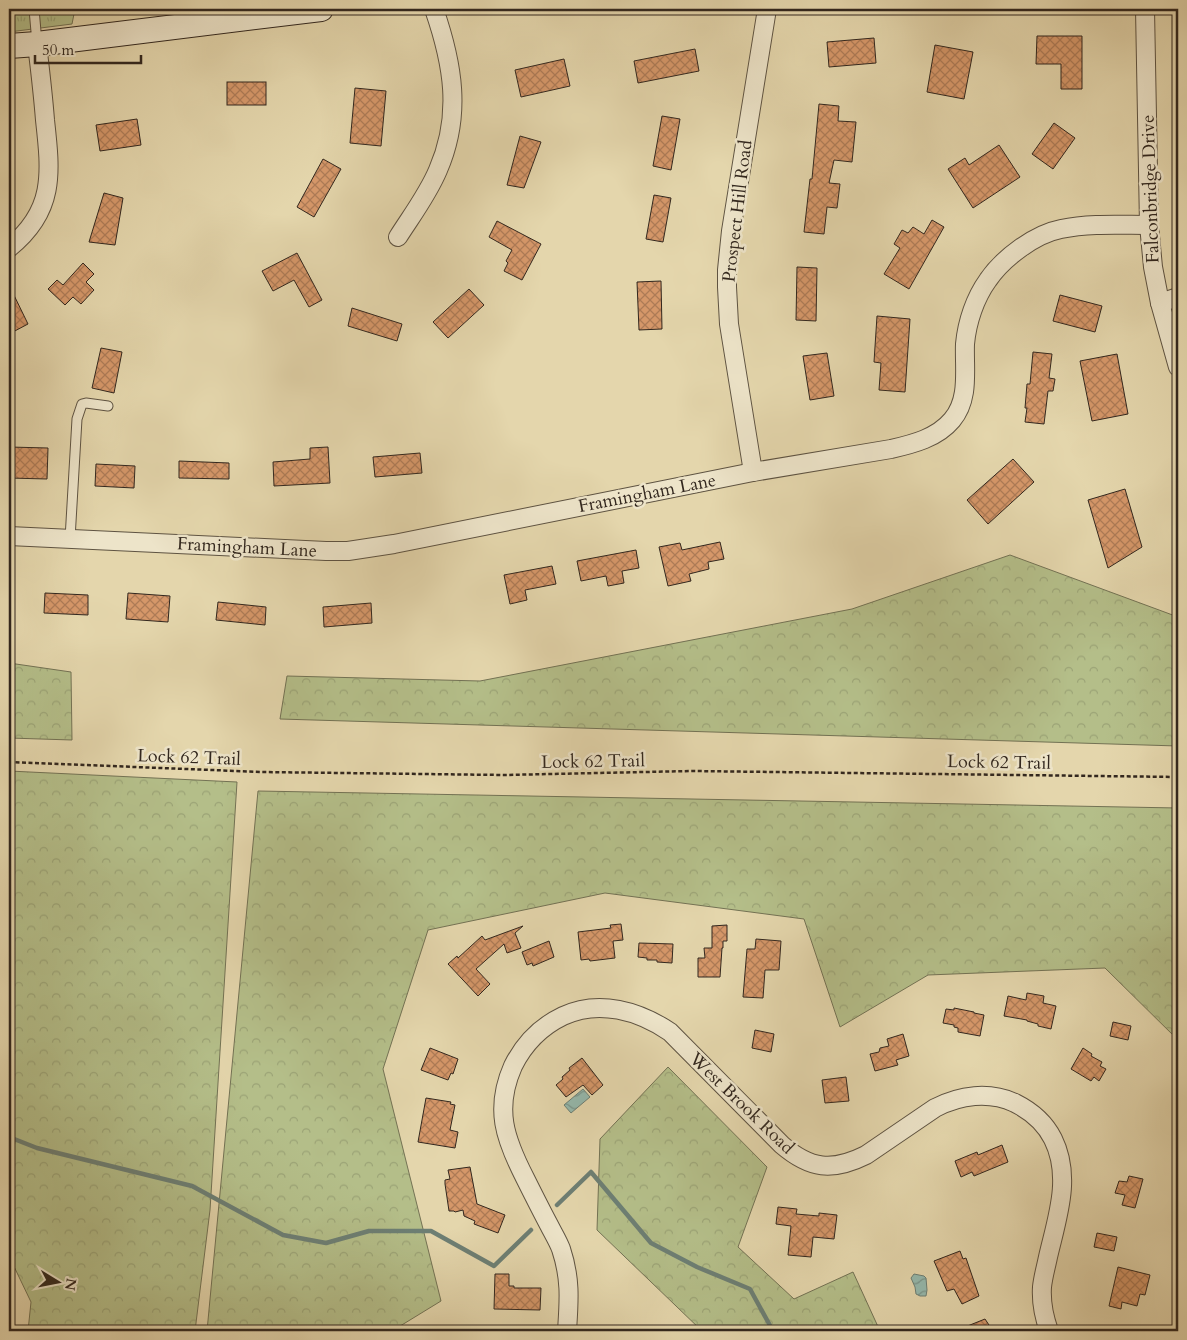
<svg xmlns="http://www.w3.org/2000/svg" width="1187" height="1340" viewBox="0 0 1187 1340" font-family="Cardo,serif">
	<defs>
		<pattern id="grass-tufts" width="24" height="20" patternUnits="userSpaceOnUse" patternTransform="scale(1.25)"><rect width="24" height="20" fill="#b4be89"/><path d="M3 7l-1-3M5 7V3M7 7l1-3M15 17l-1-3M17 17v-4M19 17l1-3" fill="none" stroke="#9ba376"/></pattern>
		<pattern id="forest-crowns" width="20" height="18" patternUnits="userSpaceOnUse" patternTransform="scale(1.25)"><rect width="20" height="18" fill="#b4be89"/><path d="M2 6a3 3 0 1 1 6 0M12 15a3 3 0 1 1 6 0" fill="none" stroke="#9ba376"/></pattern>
		<pattern id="water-waves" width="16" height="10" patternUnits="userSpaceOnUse" patternTransform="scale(1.25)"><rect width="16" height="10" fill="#95b9ad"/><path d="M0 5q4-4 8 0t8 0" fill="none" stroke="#7a968c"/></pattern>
		<pattern id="building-cross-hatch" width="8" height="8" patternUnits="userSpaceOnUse" patternTransform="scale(1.25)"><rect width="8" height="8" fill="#d59769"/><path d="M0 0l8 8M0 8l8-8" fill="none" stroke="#ad7b56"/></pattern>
	</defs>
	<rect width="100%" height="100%" fill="#e4d6ac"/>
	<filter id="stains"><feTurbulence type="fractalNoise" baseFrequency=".004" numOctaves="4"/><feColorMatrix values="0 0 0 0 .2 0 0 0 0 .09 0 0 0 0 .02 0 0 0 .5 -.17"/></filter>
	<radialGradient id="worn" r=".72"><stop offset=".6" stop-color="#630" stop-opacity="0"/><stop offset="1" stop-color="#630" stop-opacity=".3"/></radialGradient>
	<!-- grass -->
	<path fill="url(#grass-tufts)" stroke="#737254" d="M9,9H75L72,24L9,32Z"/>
	<!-- forest -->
	<g fill="url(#forest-crowns)" stroke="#737254">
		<path d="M1010,555L1178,617V746L280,719L287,676L480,681L852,609Z"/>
		<path d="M9,663L71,672L72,740L9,738Z"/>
		<path d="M9,771L237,782L210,1210L195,1331H28L31,1302L9,1256Z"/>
		<path d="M258,791L1178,808V1040L1105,968L928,975L840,1027L804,919L605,893L428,930L383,1069L441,1301L392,1331H207Z"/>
		<path d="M668,1067L767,1167L738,1247L794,1299L853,1272L880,1331H702L597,1230L600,1139Z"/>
	</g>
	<!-- water -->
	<g fill="url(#water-waves)" stroke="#6d7f74">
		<path d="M583,1089L590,1097L571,1113L564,1105Z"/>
		<path d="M914,1274L924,1276L926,1278L927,1290L926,1296H920L916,1294L915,1287L911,1278Z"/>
	</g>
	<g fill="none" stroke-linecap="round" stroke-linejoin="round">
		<!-- stream -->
		<g stroke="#6d7f74" stroke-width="4.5">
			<path d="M9,1137L37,1148L192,1186L283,1235L326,1243L369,1231H431L494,1266L531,1230"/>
			<path d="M557,1205L591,1172L651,1243L697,1267L750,1289L773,1331"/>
		</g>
	</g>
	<!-- building -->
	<g fill="url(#building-cross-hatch)" stroke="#32271e">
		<path d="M1037,36H1082V89H1061V64H1036Z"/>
		<path d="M874,38L876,63L829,67L827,42Z"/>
		<path d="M935,45L973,52L964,99L927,92Z"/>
		<path d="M695,49L699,71L638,83L634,61Z"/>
		<path d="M564,59L570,86L521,97L515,70Z"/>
		<rect x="227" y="82" width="39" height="23"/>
		<path d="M355,88L386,91L381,146L350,143Z"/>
		<path d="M819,104L839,106L838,121L856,122L852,162L834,160L829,183L840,184L837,208L827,207L824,234L804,232L810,179H812Z"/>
		<path d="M662,116L680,119L671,170L653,166Z"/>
		<path d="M137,119L141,145L100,151L96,125Z"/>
		<path d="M1054,123L1075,138L1053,169L1032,154Z"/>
		<path d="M520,136L541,142L524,188L507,185Z"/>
		<path d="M999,145L1020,177L973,208L948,169L965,158L969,165Z"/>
		<path d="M323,159L341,169L314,217L297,207Z"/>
		<path d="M104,193L123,198L115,245L89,242Z"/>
		<path d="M654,195L671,198L663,242L646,239Z"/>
		<path d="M932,220L944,227L909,289L884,274L900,248L894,244L902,230L908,233L913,227L924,234Z"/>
		<path d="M497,221L541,244L522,280L504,271L508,263L506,261L512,250L489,237Z"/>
		<path d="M297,253L322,300L309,307L294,280L273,291L262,271Z"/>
		<path d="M83,263L94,274L86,282L94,290L81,304L73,297L65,305L48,289L57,280L63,285Z"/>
		<path d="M797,267L817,268L816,321L796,320Z"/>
		<path d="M661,281L662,329L639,330L637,282Z"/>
		<path d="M9,285L28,324L9,334Z"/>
		<path d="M469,289L484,305L448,338L433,322Z"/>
		<path d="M1060,295L1102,306L1095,332L1053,321Z"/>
		<path d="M352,308L402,324L397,341L348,326Z"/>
		<path d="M877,316L910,319L905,392L879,390L881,363L874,362Z"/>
		<path d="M101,348L122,352L114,393L92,388Z"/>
		<path d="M1033,352L1052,354L1049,378L1055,379L1053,391H1048L1044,424L1025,422L1027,408H1025L1027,384H1030Z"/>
		<path d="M827,353L834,396L810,400L803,356Z"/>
		<path d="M1117,354L1128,414L1092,421L1080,361Z"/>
		<path d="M9,447L48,448L47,479L9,478Z"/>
		<path d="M328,447L330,483L274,486L273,462L310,459V448Z"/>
		<path d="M420,453L422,473L375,477L373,457Z"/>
		<path d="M1013,459L1034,482L988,524L967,500Z"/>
		<path d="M179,461L229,463V479L179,478Z"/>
		<path d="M96,464L135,466L134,488L95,486Z"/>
		<path d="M1125,489L1142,547L1108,568L1088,500Z"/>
		<path d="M720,542L724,559L708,562L709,569L689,574L691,581L668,586L659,547L680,543L682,550Z"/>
		<path d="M636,550L639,568L622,571L624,583L608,586L606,576L581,581L577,561Z"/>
		<path d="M552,566L556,584L525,590L527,600L510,604L504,575Z"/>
		<path d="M45,593L88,595V615L44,613Z"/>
		<path d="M128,593L170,596L168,622L126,619Z"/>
		<path d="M218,602L266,607L265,625L216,620Z"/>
		<path d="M371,603L372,623L324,627L323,607Z"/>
		<path d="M621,924L623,940L613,941L615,958L590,961L589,959L581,960L578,932L611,928L610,925Z"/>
		<path d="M727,925V941H723V948H722L720,977H698V958H705L704,948H712V926Z"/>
		<path d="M523,926L515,933L521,948L507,953L504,944L476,969L490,984L478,996L448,964L457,956L458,958L482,936L485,940Z"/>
		<path d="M756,939L781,941L779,970H765L763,998L743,997L747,949H755Z"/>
		<path d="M549,941L554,957L533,966L532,963L527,965L522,952Z"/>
		<path d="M639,943L673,944L672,963L657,962V960H647V958L638,957Z"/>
		<path d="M1027,993L1044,996L1043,1003L1056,1006L1051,1029L1038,1026V1024L1027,1021V1020L1004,1016L1008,996L1026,1000Z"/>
		<path d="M954,1008L974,1012V1013L984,1015L980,1036L958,1032V1028L954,1027V1025L943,1023L946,1009L954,1010Z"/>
		<path d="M1113,1022L1131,1026L1128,1040L1110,1036Z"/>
		<path d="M755,1030L774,1034L771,1052L752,1048Z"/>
		<path d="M903,1034L909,1056L896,1060L898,1065L875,1071L870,1054L879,1052L880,1048L889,1046L887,1039Z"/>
		<path d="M430,1048L458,1059L453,1074L451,1073L448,1080L421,1070Z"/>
		<path d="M1083,1048L1092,1054L1091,1056L1102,1062L1100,1066L1106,1069L1099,1081L1094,1077L1091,1081L1071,1069Z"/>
		<path d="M582,1058L603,1085L592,1095L583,1085L566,1097L556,1085L563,1079L562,1077L570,1070L569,1068Z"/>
		<path d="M846,1077L849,1101L825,1103L822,1080Z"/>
		<path d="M426,1098L451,1102L450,1104L455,1105L450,1130L458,1132L455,1148L418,1142Z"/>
		<path d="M1002,1145L1008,1162L974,1176L972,1172L961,1177L955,1161L977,1152L978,1155Z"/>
		<path d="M470,1167L477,1204L505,1215L498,1233L474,1224L475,1221L464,1216L463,1210L455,1212L454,1211H449L445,1184V1180L450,1179L448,1170Z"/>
		<path d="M1129,1176L1143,1179L1135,1208L1122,1205L1125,1195L1115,1193L1119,1181L1127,1182Z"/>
		<path d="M778,1207L797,1209L796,1214L819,1216V1213L837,1215L834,1239L813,1237L811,1257L788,1255L791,1226L776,1224Z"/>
		<path d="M1097,1233L1117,1237L1114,1251L1094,1247Z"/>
		<path d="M960,1251L963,1259L966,1258L979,1296L962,1304L954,1289L947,1291L934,1261Z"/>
		<path d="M1118,1267L1150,1275L1145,1295L1140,1294L1137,1306L1122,1302L1121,1309L1109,1306Z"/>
		<path d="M495,1274H509V1286H514V1288H541L540,1310L494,1309Z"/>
		<path d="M985,1319L993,1331H955Z"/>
	</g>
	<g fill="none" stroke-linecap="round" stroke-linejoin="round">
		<!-- service casing -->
		<g stroke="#5e5342" stroke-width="11">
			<g id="service">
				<path d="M34,9L37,43"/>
				<path d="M70,539L77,419L82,404L86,403L108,406"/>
			</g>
		</g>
		<!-- minor casing -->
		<g stroke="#5e5342" stroke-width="20">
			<g id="minor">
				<path d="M1145,9L1149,225L1153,267L1160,303L1178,367"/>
				<path d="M398,237C412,215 428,194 438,170C462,115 453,64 434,9"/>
				<path d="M9,248C55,211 51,174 45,120C43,94 40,69 37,44"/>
				<path d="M1160,303L1178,297"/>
				<path d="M753,472L729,324L727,287V270L731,231L767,9"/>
				<path d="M9,536L326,551H348L394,544L753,472L891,449C913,444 937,438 952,420C970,399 964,369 965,344C967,322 975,298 988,280C1003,258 1035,234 1061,229C1090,223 1120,225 1149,225"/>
				<path d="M567,1331C569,1301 571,1279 561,1249C558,1241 553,1233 549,1225C541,1210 533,1194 525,1178C505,1139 494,1109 513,1066C524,1044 540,1027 563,1016C599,999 639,1011 670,1032L782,1145C810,1169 832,1172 866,1155L935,1108C960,1095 989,1091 1015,1103C1031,1111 1045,1123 1053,1139C1072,1177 1057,1218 1048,1257C1046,1267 1043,1277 1042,1287C1041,1302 1044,1317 1049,1331"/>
			</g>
		</g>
		<!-- secondary casing -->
		<g stroke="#32271e" stroke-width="26">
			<path id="secondary" d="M9,46L37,44L321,9"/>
		</g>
		<!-- path -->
		<path stroke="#32271e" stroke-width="2.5" stroke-dasharray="4 2.5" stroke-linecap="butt" d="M9,762L262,772L504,775L692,771L1178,777"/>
		<!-- service -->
		<use href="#service" stroke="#ede4c9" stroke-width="9"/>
		<!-- minor -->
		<use href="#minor" stroke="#ede4c9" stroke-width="18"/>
		<!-- secondary -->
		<use href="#secondary" stroke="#ede4c9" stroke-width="24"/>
	</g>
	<g text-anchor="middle" stroke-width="5" stroke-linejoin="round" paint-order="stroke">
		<!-- street labels -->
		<g font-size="18" fill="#32271e" stroke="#ede4c9">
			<text transform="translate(1150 189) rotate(-92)" y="6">Falconbridge Drive</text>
			<text transform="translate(737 211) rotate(-83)" y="6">Prospect Hill Road</text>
			<text transform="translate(647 493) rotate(-11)" y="6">Framingham Lane</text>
			<text transform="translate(247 547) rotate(3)" y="6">Framingham Lane</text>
			<text transform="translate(189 757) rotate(2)" y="6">Lock 62 Trail</text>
			<text transform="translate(593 761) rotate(-1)" y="6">Lock 62 Trail</text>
			<text transform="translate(999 762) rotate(1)" y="6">Lock 62 Trail</text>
			<text transform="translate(742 1103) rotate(44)" y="6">West Brook Road</text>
		</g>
	</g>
	<!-- margin -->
	<rect width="1187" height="1340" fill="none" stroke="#e4d6ac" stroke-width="30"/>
	<rect x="10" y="10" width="1167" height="1320" fill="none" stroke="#32271e" stroke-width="2.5"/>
	<rect x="15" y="15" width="1157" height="1310" fill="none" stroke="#32271e"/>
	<!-- north arrow -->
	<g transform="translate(58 1282) rotate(100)" stroke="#ede4c9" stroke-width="4" paint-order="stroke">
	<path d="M0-4L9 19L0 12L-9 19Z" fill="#32271e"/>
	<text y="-8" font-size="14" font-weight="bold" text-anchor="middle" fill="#32271e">N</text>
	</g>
	<!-- scale -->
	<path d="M35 55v8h106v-8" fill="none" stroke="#32271e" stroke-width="2.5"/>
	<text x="42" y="55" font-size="15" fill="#32271e" stroke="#ede4c9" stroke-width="4" paint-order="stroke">50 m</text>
	<rect width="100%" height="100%" filter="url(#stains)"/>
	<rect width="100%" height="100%" fill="url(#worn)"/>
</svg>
